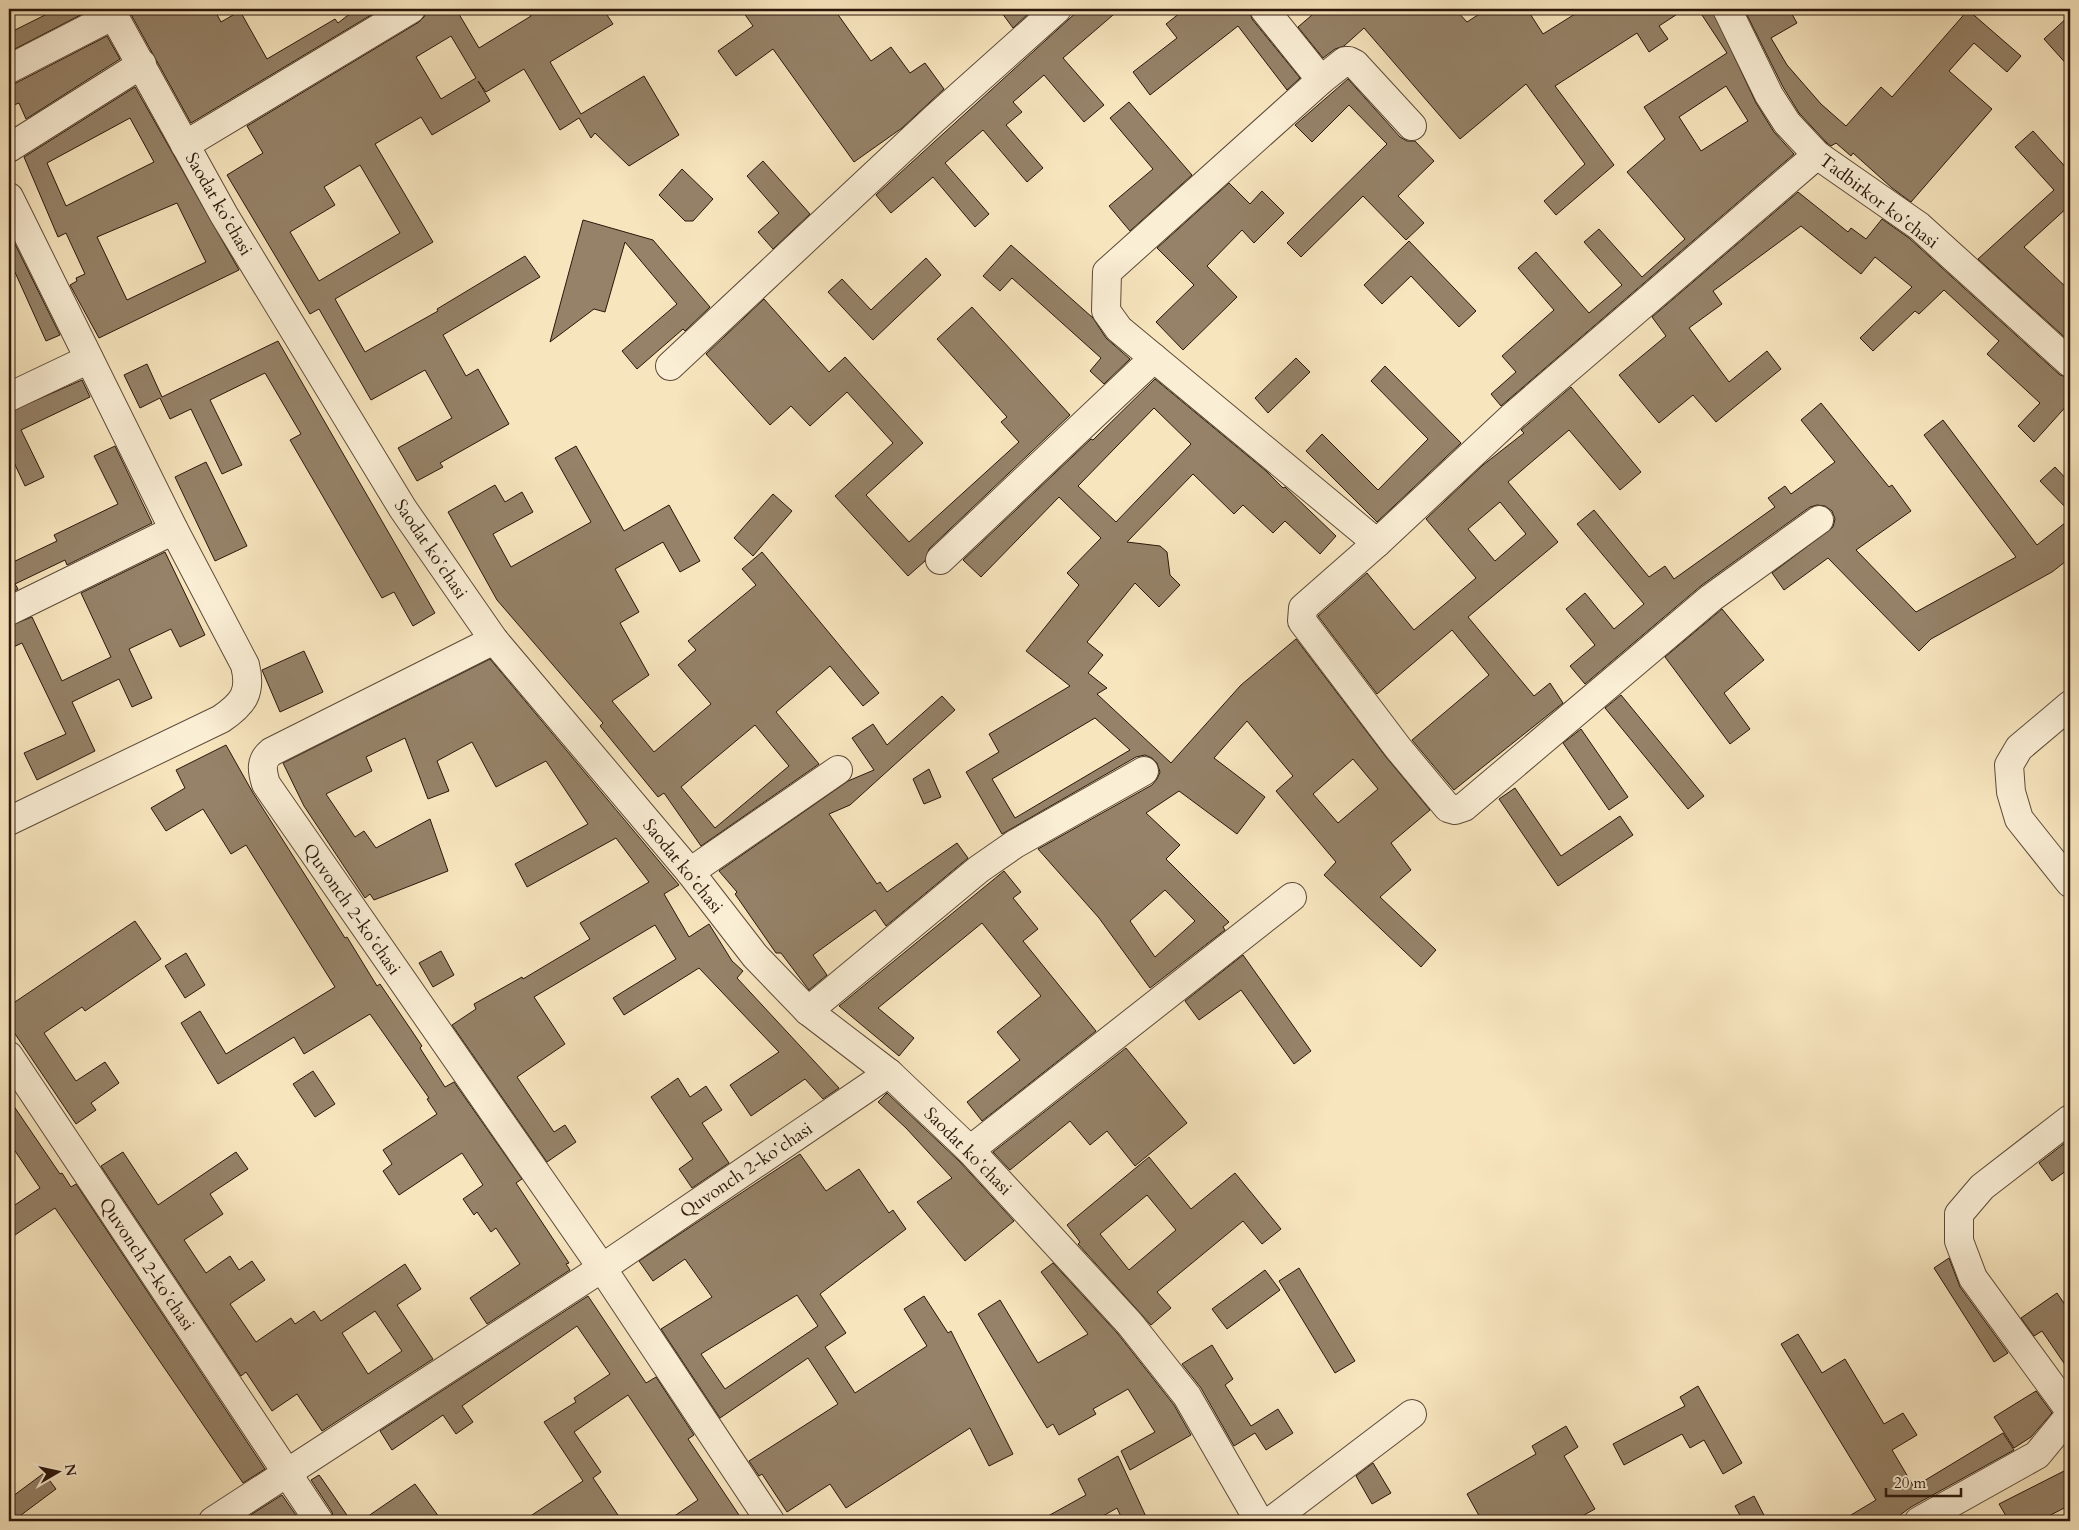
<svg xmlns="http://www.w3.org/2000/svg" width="2079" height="1530" viewBox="0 0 2079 1530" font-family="Cardo,serif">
	<rect width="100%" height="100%" fill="#f7e5be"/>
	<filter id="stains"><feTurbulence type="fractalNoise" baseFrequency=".004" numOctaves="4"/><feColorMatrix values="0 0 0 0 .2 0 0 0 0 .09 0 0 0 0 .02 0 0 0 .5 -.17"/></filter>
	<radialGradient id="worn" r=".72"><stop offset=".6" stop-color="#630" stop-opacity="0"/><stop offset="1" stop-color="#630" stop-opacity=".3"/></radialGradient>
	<!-- building -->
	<g fill="#958268" stroke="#2a170b" fill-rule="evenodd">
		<path d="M57,9H92L9,52V33Z"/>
		<path d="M128,9H214L221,22L240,11L267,59L335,19L338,23L356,9H381L191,123Z"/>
		<path d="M427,9H456L479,48L531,16L526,9H603L613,24L550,62L581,114L644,76L679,135L629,166L595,133L591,138L579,118L560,130L524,69L486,92L478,81L490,101L432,135L421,117L375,144L433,242L335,299L365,352L438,311L437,309L525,256L540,277L443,335L466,376L478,369L509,424L440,463L443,467L417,481L398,448L452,418L425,370L371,400L319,309L310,314L227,175L263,153L247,126L419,22L424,17ZM451,36L476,78L441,99L416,57ZM360,165L400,233L319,281L290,232L335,205L324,187Z"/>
		<path d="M741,9H834L871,61L891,47L910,73L925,63L944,89L902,128L854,162L773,49L736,76L718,51L753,26Z"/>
		<path d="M999,9H1027L1030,12L1013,28Z"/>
		<path d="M1080,9H1120L1063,58L1104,105L1084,122L1044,75L1013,102L1022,112L1006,125L1043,168L1027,182L983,130L945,163L989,214L975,227L933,177L891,213L876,195Z"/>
		<path d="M1185,9H1249L1252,19L1300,78L1287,90L1238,26L1150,95L1133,72L1177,38L1166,24Z"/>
		<path d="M1319,9H1455L1467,22L1487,9H1527L1543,34L1583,9H1685L1659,26L1668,39L1649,52L1637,33L1555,86L1614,165L1556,215L1544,201L1585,164L1526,84L1460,139L1364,28L1344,46L1335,49L1323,58L1298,27Z"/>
		<path d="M1698,9H1712L1756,103L1774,132L1794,154L1501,406L1491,394L1516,372L1502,356L1554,310L1518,268L1536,252L1589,313L1622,285L1584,242L1599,229L1642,277L1685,239L1627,172L1665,139L1644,107L1727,53ZM1726,86L1748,121L1701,151L1679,117Z"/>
		<path d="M1744,9H1789L1797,23L1771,38L1787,65L1821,104L1846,126L1881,87L1892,97L1968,10L2021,56L2007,72L1974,43L1949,71L1992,109L1911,202L1892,188L1853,153L1851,156L1836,143L1831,146L1827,143L1799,113L1783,87Z"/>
		<path d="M2070,15V68L2044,39Z"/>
		<path d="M107,36L120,59L26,119L19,103L14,105L9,94V85L16,83Z"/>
		<path d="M1348,79L1400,137L1407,141H1415L1434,161L1398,196L1424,223L1406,240L1363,196L1301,257L1287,243L1387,144L1349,105L1312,142L1295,125Z"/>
		<path d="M135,87L239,270L99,338L70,285L77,281L76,278L85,274L66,233L58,237L24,157ZM130,118L154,162L66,206L47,163ZM177,203L206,262L127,300L97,237Z"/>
		<path d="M1129,102L1192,175L1130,231L1109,206L1153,169L1110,118Z"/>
		<path d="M2033,131L2070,172V207L2069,206L2024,247L2070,291V342L1978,259L2054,190L2015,147Z"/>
		<path d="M763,161L810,214L773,249L758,232L779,213L747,176Z"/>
		<path d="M682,169L713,199L693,221H685L659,195Z"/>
		<path d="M1229,183L1250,204L1262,191L1284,213L1254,243L1242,230L1207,266L1237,297L1183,350L1156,322L1194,285L1157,248Z"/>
		<path d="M1798,192L1848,232L1851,228L1866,239L1882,219L1909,238L2060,375L2070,378V402L2034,442L2018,426L2040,403L1987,354L1999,341L1944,290L1919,314L1915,311L1873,351L1860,338L1912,287L1875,257L1861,274L1801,226L1713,291L1722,304L1689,328L1729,382L1767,351L1781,369L1716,422L1693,395L1659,423L1619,375L1666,336L1652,317Z"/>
		<path d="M583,220L653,240L710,307L685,331L683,329L637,369L622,351L677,304L625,242L605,312L594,309L550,342Z"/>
		<path d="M11,236L60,335L46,341L9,259V237Z"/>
		<path d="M1409,241L1476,311L1459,327L1411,276L1382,304L1364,285Z"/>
		<path d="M1011,245L1093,318L1106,338L1130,359L1104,384L1090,371L1101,358L1012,278L1000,291L983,276Z"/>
		<path d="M926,258L941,275L873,340L828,292L842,279L871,310Z"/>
		<path d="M764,299L829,372L845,357L923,443L866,495L909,542L1019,442L1001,422L1007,417L937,339L972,307L1070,415L929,549L925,561L908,576L835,496L893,443L847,392L810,426L791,406L770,425L706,354Z"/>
		<path d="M278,341L435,613L413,626L394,592L382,598L290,440L301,434L265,373L210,400L242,465L222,474L191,409L170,419L160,398L140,408L124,375L147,364L162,397Z"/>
		<path d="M1296,358L1310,372L1268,413L1255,398Z"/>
		<path d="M1385,366L1461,443L1377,522L1306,451L1322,434L1378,490L1428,439L1371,381Z"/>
		<path d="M1155,379L1266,471L1283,488L1285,487L1336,536L1320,554L1285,521L1273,533L1243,505L1234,514L1193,474L1127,542L1160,546L1167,552L1170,575L1180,585L1159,607L1135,583L1087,642L1103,655L1088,673L1107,688L1097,694L1171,763L1241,685L1296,639L1386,757L1430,810L1391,843L1411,870L1380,897L1436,950L1421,967L1324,875L1336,862L1276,791L1293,776L1247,721L1214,758L1265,797L1237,834L1179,791L1146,813L1180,845L1166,859L1229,922L1223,927L1225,930L1150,988L1099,918L1038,849L1152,785L1157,779L1160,772L1157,763L1152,758L1145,755L1136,757L1002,834L966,772L999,752L989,734L1070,686L1026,651L1079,585L1067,573L1101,538L1059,497L981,577L963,560L1091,439L1093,440ZM1154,408L1191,444L1116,522L1078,486ZM1095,718L1130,750L1015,818L992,779ZM1353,759L1378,789L1338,823L1313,794ZM1165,890L1195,921L1155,957L1130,921Z"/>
		<path d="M82,380L90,397L21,430L44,477L25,486L9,452V412Z"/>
		<path d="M1571,387L1641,472L1620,490L1569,430L1508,482L1558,542L1468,617L1534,696L1550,683L1563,703L1454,790L1412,740L1489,675L1452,630L1377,694L1318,616L1367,573L1414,630L1476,578L1426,519L1483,465L1524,433L1521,430ZM1500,502L1526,534L1495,561L1468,529Z"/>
		<path d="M1821,403L1889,487L1892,485L1911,511L1856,550L1916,612L2016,557L1924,435L1943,420L2037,545L2070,519V558L2052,572L1931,639L1919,651L1828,558L1784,590L1772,573L1833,527L1835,519L1832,511L1825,506L1817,505L1810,507L1702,585L1585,684L1570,666L1595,645L1566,609L1585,593L1614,629L1644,604L1577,524L1594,510L1649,577L1665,566L1674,579L1775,507L1768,498L1785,486L1791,494L1835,462L1801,420Z"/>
		<path d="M115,446L152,523L67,565L65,560L15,584L18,589L9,594V564L57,541L54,535L118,504L94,456Z"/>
		<path d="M576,446L624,531L669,505L700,561L680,572L663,542L615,569L639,612L620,623L649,675L612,701L654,752L711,704L678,665L696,650L688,641L756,585L742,569L762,552L879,693L863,706L830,666L776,712L819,764L701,846L664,793L658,797L600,726L603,723L497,600L448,512L495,485L505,502L522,492L533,512L493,534L511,567L591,522L555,458ZM755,725L789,766L715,828L681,787Z"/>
		<path d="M206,462L247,546L215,561L175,477Z"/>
		<path d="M2055,467L2070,483V512L2040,481Z"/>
		<path d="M773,494L792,511L753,556L734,538Z"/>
		<path d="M165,552L205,635L180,647L171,629L129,649L152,698L132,707L119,679L72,702L95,751L37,780L24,753L66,734L22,643L9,649V626L32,617L62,681L111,657L81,593Z"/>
		<path d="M1722,609L1764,660L1724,693L1750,729L1730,744L1665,657Z"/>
		<path d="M304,651L323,692L280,712L262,670Z"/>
		<path d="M490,659L679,885L664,894L689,937L709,924L732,961L743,971L737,978L839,1088L823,1099L805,1079L751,1116L730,1085L779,1052L699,968L624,1015L613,998L676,959L655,925L534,997L565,1044L517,1077L554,1132L565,1125L576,1142L547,1162L452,1025L476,1009L474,1004L522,977L523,979L590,939L580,923L649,882L616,838L527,887L515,864L588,824L546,761L496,787L472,742L437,761L449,791L428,799L405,738L366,757L372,771L326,794L355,837L364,831L376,848L430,819L448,871L374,900L370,894L365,898L304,806L283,763Z"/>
		<path d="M1621,695L1704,796L1688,809L1605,708Z"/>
		<path d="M942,696L955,710L850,805L829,814L877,884L880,882L887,892L957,843L968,858L886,926L875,910L813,955L827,975L809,990L781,953H776L735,894L737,892L719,871L848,781L874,770L852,738L873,724L887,745Z"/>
		<path d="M1581,729L1628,797L1609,810L1563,743Z"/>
		<path d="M226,745L253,793L345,938L347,937L377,986L380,984L422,1046L420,1048L445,1087L454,1082L522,1179L516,1183L569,1263L566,1264L570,1270L487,1324L470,1298L520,1264L496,1228L491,1232L477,1212L474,1215L463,1199L483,1185L462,1153L399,1195L383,1171L392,1164L383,1150L437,1114L427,1099L429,1098L370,1014L304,1054L294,1037L218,1084L181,1023L200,1011L226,1054L335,987L246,845L231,854L203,809L166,831L151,808L185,788L176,770Z"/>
		<path d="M929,769L941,797L924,804L913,779Z"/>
		<path d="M1515,788L1561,856L1620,816L1633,835L1558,886L1499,799Z"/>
		<path d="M1004,871L1021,892L1013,898L1038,929L1023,941L1096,1031L982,1121L967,1102L1020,1060L997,1032L1041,996L982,923L878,1008L914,1038L899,1056L839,1006Z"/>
		<path d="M135,921L161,959L85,1011L82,1007L44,1033L76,1081L105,1062L119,1083L91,1103L96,1110L76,1124L9,1025V1006Z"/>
		<path d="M441,951L454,975L433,987L419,963Z"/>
		<path d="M186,953L205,985L185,998L165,966Z"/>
		<path d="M1243,955L1311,1051L1294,1064L1241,990L1199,1020L1185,1001Z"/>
		<path d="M1126,1048L1187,1123L1135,1166L1107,1131L1090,1145L1070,1121L1010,1170L993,1152Z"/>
		<path d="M313,1071L335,1104L315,1117L293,1084Z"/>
		<path d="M678,1078L690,1097L706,1086L722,1110L702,1123L729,1163L692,1188L679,1169L693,1159L651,1097Z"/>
		<path d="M887,1093L959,1161L1014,1221L965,1261L917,1202L952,1178L906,1128L878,1102Z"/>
		<path d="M9,1099L60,1174L62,1173L71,1187L76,1184L265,1469L243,1483L55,1208L9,1239V1209L40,1188L9,1142Z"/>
		<path d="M2070,1139V1168L2052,1181L2039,1163Z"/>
		<path d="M123,1152L158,1205L236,1152L248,1169L210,1194L223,1214L184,1240L206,1273L230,1256L239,1270L252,1261L265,1280L230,1304L256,1342L291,1318L295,1324L314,1311L321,1321L405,1264L421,1289L397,1305L433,1359L322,1431L297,1394L272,1411L246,1372L241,1376L101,1166ZM375,1311L402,1351L368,1374L342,1333Z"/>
		<path d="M800,1154L826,1191L859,1169L889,1213L893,1210L906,1229L820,1294L846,1333L825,1347L855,1393L927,1346L904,1309L924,1296L948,1333L951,1331L1013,1454L989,1466L970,1428L846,1508L830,1484L787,1512L762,1474L759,1476L749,1461L838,1404L808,1358L720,1418L661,1329L712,1297L685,1259L653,1281L639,1261ZM797,1295L818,1326L725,1389L701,1354Z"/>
		<path d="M1149,1157L1191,1209L1235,1173L1281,1229L1262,1244L1243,1221L1157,1292L1171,1308L1151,1325L1078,1244L1080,1242L1067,1225ZM1147,1195L1176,1230L1129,1270L1100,1234Z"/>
		<path d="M1949,1258L1960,1287L2008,1353L1994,1362L1934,1268Z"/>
		<path d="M1053,1263L1118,1334L1174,1405L1191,1435L1130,1470L1121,1451L1155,1432L1128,1389L1093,1409L1096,1414L1059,1435L1053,1424L1047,1428L978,1314L1000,1300L1038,1363L1088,1334L1041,1272Z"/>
		<path d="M1299,1268L1355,1361L1335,1373L1279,1281Z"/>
		<path d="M1265,1270L1280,1290L1227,1329L1212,1309Z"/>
		<path d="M2057,1293L2070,1312V1372L2042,1331L2034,1336L2021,1318Z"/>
		<path d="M588,1296L646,1383L656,1377L694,1435L688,1439L743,1521H667L698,1500L628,1395L574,1432L601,1472L593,1478L622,1521H523L583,1481L544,1422L576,1402L574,1398L610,1374L577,1326L462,1406L473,1422L456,1434L443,1415L392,1450L380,1431Z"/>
		<path d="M1798,1334L1822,1373L1845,1359L1884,1424L1903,1413L1917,1435L1892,1450L1914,1487L2003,1433L2014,1450L1911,1507L1892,1521H1841L1876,1500L1781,1344Z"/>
		<path d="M1212,1345L1233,1379L1225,1385L1251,1426L1278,1409L1293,1433L1266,1450L1255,1433L1234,1446L1201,1388L1182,1364Z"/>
		<path d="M1698,1386L1742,1463L1723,1474L1704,1440L1690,1448L1682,1434L1624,1465L1613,1444L1685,1406L1680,1397Z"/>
		<path d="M2036,1391L2052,1413L2031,1437L2014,1448L1994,1417Z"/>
		<path d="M1566,1426L1578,1447L1564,1456L1595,1509L1573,1521H1482L1467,1494L1536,1454L1532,1446Z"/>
		<path d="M1118,1456L1148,1521H1123L1117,1508L1094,1521H1039L1086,1495L1078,1479Z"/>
		<path d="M1373,1463L1391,1493L1372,1504L1356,1476Z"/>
		<path d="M2070,1468V1505L2039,1521H2009L1999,1504Z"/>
		<path d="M44,1473L56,1489L13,1521H9V1499Z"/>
		<path d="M319,1475L322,1479L351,1521H334L332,1512L311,1480Z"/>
		<path d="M415,1484L442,1521H361Z"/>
		<path d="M282,1495L300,1521H241Z"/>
		<path d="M1754,1496L1767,1521H1743L1735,1506Z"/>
	</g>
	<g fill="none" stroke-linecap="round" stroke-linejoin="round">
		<!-- minor casing -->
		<g stroke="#5d4a38" stroke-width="30">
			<g id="minor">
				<path d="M110,9L224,215L403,509L494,640L690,872L755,956L808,1011L889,1073L970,1150L1130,1324L1187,1396L1259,1521"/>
				<path d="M1264,9L1321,80"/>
				<path d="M1727,9L1769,95L1787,123L1817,155L1919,226L2070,363"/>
				<path d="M9,69L114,15"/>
				<path d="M185,145L411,9"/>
				<path d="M9,148L142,64"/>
				<path d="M1817,155L1513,416L1377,543L1303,608L1302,621L1398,748L1448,808L1455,810L1464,807L1711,598L1819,520"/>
				<path d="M9,197L174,530L245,665C252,693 243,704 221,719L9,821"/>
				<path d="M670,366L934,119L1057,9"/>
				<path d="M9,397L89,359"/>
				<path d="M1377,543L1119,329L1106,311L1107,272L1321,80L1345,61H1349L1355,64L1412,126"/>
				<path d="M940,560L1154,358"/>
				<path d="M9,611L174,530"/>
				<path d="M494,640L271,752C260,761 262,771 266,784L602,1268L770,1521"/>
				<path d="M2070,705L2019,748L2009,765L2011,792L2019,819L2070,883"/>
				<path d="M690,872L838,770"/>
				<path d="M808,1011L979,869L1015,844L1144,771"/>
				<path d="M9,1056L319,1521"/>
				<path d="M2070,1119L1982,1187L1959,1214V1241L1973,1278L2070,1411"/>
				<path d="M970,1150L1292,897"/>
				<path d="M213,1521L602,1268L889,1073"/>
				<path d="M1271,1521L1412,1414"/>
				<path d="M1919,1521L2037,1455L2070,1415"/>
			</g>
		</g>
		<!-- minor -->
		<use href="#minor" stroke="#faeed5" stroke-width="28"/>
	</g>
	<g text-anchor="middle" stroke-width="5" stroke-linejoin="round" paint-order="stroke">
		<!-- street labels -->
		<g font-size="18" fill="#2a170b" stroke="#faeed5">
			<text transform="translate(1879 201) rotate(37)" y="6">Tadbirkor koʻchasi</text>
			<text transform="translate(219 204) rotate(60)" y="6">Saodat koʻchasi</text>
			<text transform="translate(431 549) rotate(56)" y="6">Saodat koʻchasi</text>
			<text transform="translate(683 866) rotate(51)" y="6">Saodat koʻchasi</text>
			<text transform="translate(352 909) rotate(55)" y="6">Quvonch 2-koʻchasi</text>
			<text transform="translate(968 1151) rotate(45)" y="6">Saodat koʻchasi</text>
			<text transform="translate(746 1170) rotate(-34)" y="6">Quvonch 2-koʻchasi</text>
			<text transform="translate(147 1264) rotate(56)" y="6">Quvonch 2-koʻchasi</text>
		</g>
	</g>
	<!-- margin -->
	<rect width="2079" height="1530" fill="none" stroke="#f7e5be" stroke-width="30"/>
	<rect x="10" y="10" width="2059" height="1510" fill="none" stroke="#2a170b" stroke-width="2.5"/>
	<rect x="15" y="15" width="2049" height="1500" fill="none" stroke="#2a170b"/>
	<!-- north arrow -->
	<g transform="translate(58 1472) rotate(81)" stroke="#faeed5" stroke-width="4" paint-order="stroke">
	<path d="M0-4L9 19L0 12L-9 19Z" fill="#2a170b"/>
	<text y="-8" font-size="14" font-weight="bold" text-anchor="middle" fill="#2a170b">N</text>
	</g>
	<!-- scale -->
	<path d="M1886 1488v8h75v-8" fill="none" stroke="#2a170b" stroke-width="2.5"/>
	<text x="1894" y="1488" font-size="15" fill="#2a170b" stroke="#faeed5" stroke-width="4" paint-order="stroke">20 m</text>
	<rect width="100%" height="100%" filter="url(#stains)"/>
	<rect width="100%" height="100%" fill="url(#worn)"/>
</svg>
